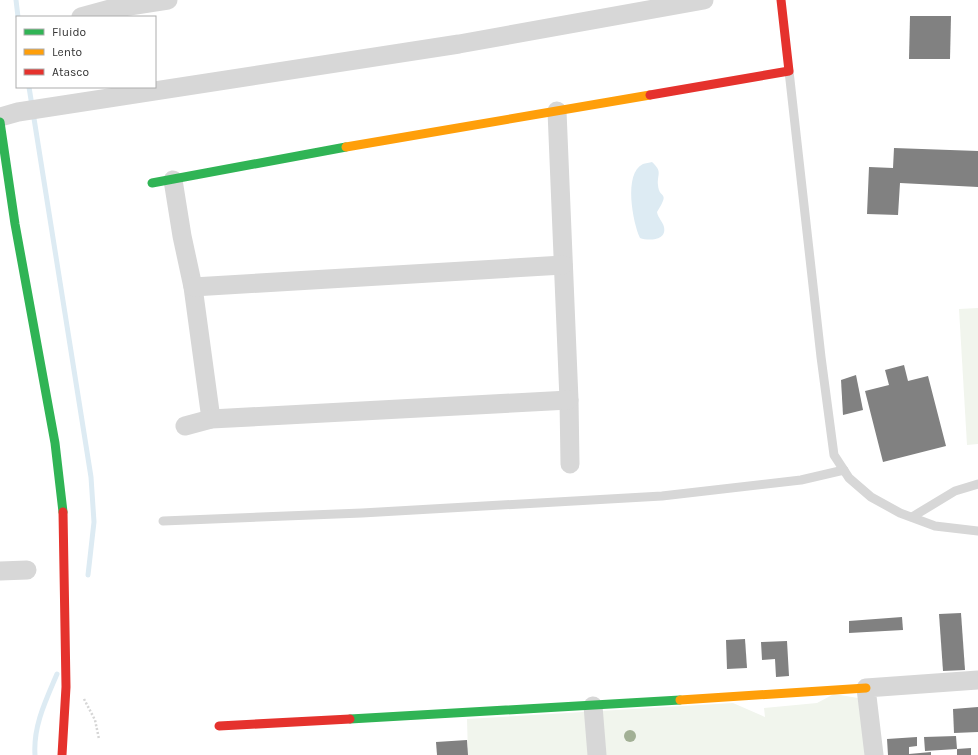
<svg xmlns="http://www.w3.org/2000/svg" width="978" height="755" viewBox="0 0 978 755" font-family="Karla,sans-serif">
	<rect width="100%" height="100%" fill="#fff"/>
	<!-- green -->
	<g fill="#f1f5ed">
		<path d="M978,308V444L967,445L959,309Z"/>
		<path d="M834,694L858,698L869,755H468L467,719L733,703L765,717L764,708L817,703Z"/>
	</g>
	<!-- water -->
	<path fill="#ddebf3" d="M652,162C663,172 657,174 658,185C659,200 671,190 657,212C658,218 663,222 664,227C667,241 648,241 640,238C633,223 623,173 643,164C645,163 650,163 652,162Z"/>
	<g fill="none" stroke-linecap="round" stroke-linejoin="round">
		<!-- stream -->
		<g stroke="#ddebf3" stroke-width="5">
			<path d="M16,0L18,17"/>
			<path d="M29,87L91,477L94,522L88,575"/>
			<path d="M35,755C33,726 46,700 57,674"/>
		</g>
	</g>
	<!-- building -->
	<g fill="#818181">
		<path d="M910,16H951L950,59H909Z"/>
		<path d="M894,148L978,151V187L900,183L898,215L867,214L869,167L893,168Z"/>
		<path d="M904,365L908,381L928,376L946,446L883,462L865,391L889,385L885,370Z"/>
		<path d="M856,375L863,410L843,415L841,380Z"/>
		<path d="M961,613L965,670L943,671L939,614Z"/>
		<path d="M902,617L903,630L849,633V621Z"/>
		<path d="M745,639L747,668L727,669L726,640Z"/>
		<path d="M787,641L789,676L776,677L775,659L762,660L761,642Z"/>
		<path d="M978,707V732L954,733L953,709Z"/>
		<path d="M956,736L957,749L971,748V755H957V749L925,751L924,737Z"/>
		<path d="M917,737V746L909,747V754L931,752V755H888L887,739Z"/>
		<path d="M467,740L468,755H437L436,742Z"/>
	</g>
	<g fill="none" stroke-linecap="round" stroke-linejoin="round">
		<!-- path -->
		<path stroke="#d6d6d6" stroke-width="2.5" stroke-dasharray="2 2" stroke-linecap="butt" d="M84,699L95,720L99,739"/>
		<!-- lane -->
		<g stroke="#d7d7d7" stroke-width="9">
			<path d="M789,71L821,357L834,455L849,478L871,497L900,513L935,526L978,531"/>
			<path d="M912,517L955,491L978,484"/>
			<path d="M163,521L362,513L662,496L801,480L844,470"/>
		</g>
		<!-- street -->
		<g stroke="#d7d7d7" stroke-width="19">
			<path d="M81,17L110,9L168,0"/>
			<path d="M557,111L569,400L570,464"/>
			<path d="M0,117L18,112L459,44L704,0"/>
			<path d="M173,180L182,236L193,287L211,419"/>
			<path d="M193,287L563,265"/>
			<path d="M185,426L211,419L569,400"/>
			<path d="M0,571L27,570"/>
			<path d="M593,706L597,755"/>
			<path d="M874,755L866,688L978,680"/>
		</g>
		<!-- fast -->
		<g stroke="#30b455" stroke-width="9">
			<path d="M0,122L15,224L55,443L63,512"/>
			<path d="M152,183L346,147"/>
			<path d="M350,719L680,700"/>
		</g>
		<!-- slow -->
		<g stroke="#ff9f0a" stroke-width="9">
			<path d="M346,147L650,95"/>
			<path d="M680,700L866,688"/>
		</g>
		<!-- jam -->
		<g stroke="#e5322d" stroke-width="9">
			<path d="M650,95L789,71L781,0"/>
			<path d="M219,726L350,719"/>
			<path d="M62,755L66,687L63,512"/>
		</g>
	</g>
	<!-- trees -->
	<circle fill="#a2b095" cx="630" cy="736" r="6"/>
	<!-- legend -->
	<rect x="16" y="16" width="140" height="72" fill="#ffffff" stroke="#adadad"/>
	<rect x="24" y="29" width="20" height="6" fill="#30b455" stroke="#adadad"/>
	<text x="52" y="36" font-size="12" fill="#333333">Fluido</text>
	<rect x="24" y="49" width="20" height="6" fill="#ff9f0a" stroke="#adadad"/>
	<text x="52" y="56" font-size="12" fill="#333333">Lento</text>
	<rect x="24" y="69" width="20" height="6" fill="#e5322d" stroke="#adadad"/>
	<text x="52" y="76" font-size="12" fill="#333333">Atasco</text>
</svg>
